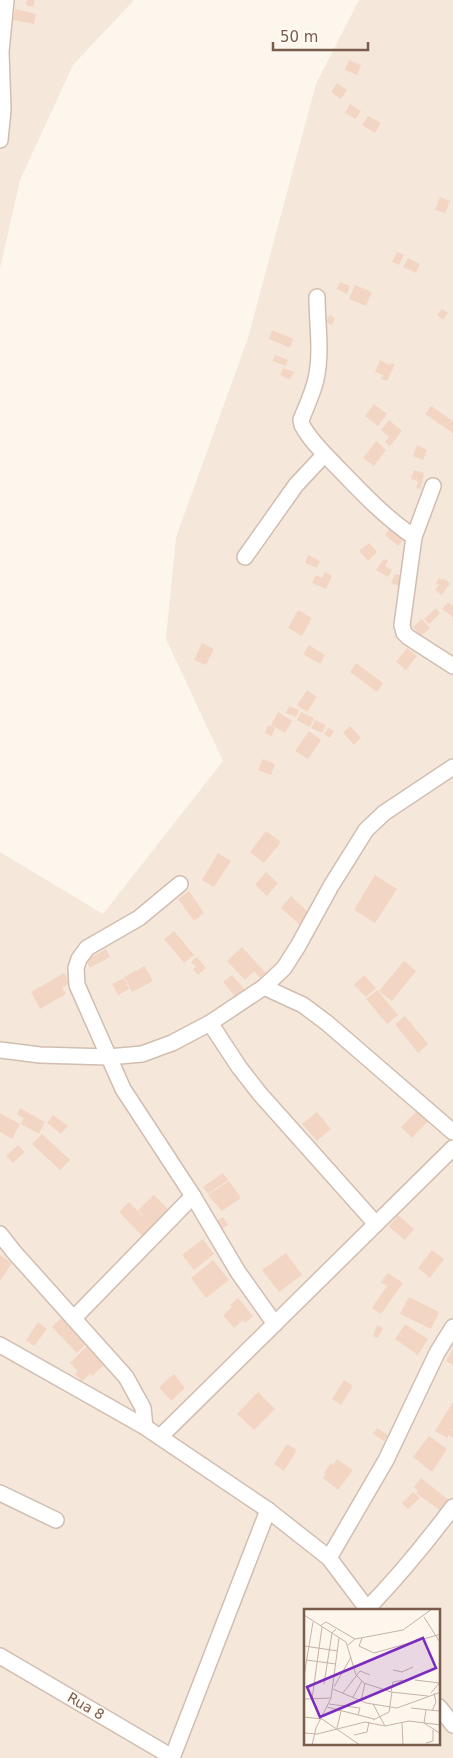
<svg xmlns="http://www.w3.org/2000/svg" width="453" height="1758" viewBox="0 0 453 1758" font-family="'DejaVu Sans',sans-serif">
	<rect width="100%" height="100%" fill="#fdf6ec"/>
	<!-- residential -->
	<g fill="#f5e8da" fill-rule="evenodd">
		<path d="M0,0H134L73,65L20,180L0,268Z"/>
		<path d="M359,0H453V1758H0V852L103,914L223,761L166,639L176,537L248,338L316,84ZM306,1610H439V1744H306Z"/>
	</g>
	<!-- building -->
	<g fill="#f3d5c3">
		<path d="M27,0H35L33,7L26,5Z"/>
		<path d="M15,9L36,14L34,24L13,20Z"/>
		<path d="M349,60L361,65L357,75L345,70Z"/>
		<path d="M337,83L347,90L341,99L331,92Z"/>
		<path d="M350,104L361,111L356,119L345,113Z"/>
		<path d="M368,116L381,123L375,133L362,125Z"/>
		<path d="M440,197L450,201L445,213L435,210Z"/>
		<path d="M397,252L404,255L399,265L392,262Z"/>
		<path d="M408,258L420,264L416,273L403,267Z"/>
		<path d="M340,282L350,286L347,294L337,289Z"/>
		<path d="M355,285L372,292L366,306L349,299Z"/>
		<path d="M442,309L448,313L443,320L437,315Z"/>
		<path d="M329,315L335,318L332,325L326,322Z"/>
		<path d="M272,330L293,339L290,348L269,339Z"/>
		<path d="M275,355L288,360L286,366L273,361Z"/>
		<path d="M380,360L390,365L391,363L395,364L387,381L381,379L383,375L375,372Z"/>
		<path d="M283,368L294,372L290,380L280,375Z"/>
		<path d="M374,404L387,414L378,426L365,416Z"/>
		<path d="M431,406L453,421V433L425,414Z"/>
		<path d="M389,420L402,431L390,446L385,442L389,437L381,430Z"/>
		<path d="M376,441L386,450L374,466L363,458Z"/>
		<path d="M417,445L427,450L423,460L413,456Z"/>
		<path d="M414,470L424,473L421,489L416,488L418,481L411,479Z"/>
		<path d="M390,528L404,539L398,546L385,535Z"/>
		<path d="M369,543L377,552L368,561L359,551Z"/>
		<path d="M308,555L320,561L317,568L305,563Z"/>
		<path d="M384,559L388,561L385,566L392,570L388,577L376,570Z"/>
		<path d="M325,572L332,576L326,589L312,583L316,575L322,578Z"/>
		<path d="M395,574L403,576L399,586L391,583Z"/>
		<path d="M439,578L442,580L443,578L450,583L442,595L435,590L439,585L436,583Z"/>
		<path d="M448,602L453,606V617L442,609Z"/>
		<path d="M436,608L440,613L429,624L424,619Z"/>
		<path d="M298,610L312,618L302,636L288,628Z"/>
		<path d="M422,619L430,628L421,636L413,627Z"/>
		<path d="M202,643L214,649L206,665L194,660Z"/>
		<path d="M309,645L325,655L320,664L303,654Z"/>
		<path d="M407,648L417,656L406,670L396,662Z"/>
		<path d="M356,663L383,683L377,692L350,672Z"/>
		<path d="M307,690L317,697L307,712L297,705Z"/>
		<path d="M289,706L299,710L296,717L286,713Z"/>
		<path d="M278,712L292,721L285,733L271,725Z"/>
		<path d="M301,712L314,718L310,727L297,720Z"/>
		<path d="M315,720L326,725L322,733L311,728Z"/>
		<path d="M268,725L275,728L272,736L265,733Z"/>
		<path d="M350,726L361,738L354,745L343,733Z"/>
		<path d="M328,728L334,731L330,738L324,734Z"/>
		<path d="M309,731L321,740L308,759L295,751Z"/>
		<path d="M263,759L275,764L271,775L258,770Z"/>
		<path d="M266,831L281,842L264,863L250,852Z"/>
		<path d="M218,853L231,861L214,887L202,880Z"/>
		<path d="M266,872L278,883L267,896L255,885Z"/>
		<path d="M375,875L397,889L375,923L354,910Z"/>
		<path d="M189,891L204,913L194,921L178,899Z"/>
		<path d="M291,896L310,914L300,925L281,908Z"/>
		<path d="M174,931L194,955L184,963L164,939Z"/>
		<path d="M242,947L266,973L260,978L254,971L245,980L227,961Z"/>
		<path d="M106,949L110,957L90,968L86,960Z"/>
		<path d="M197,957L206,968L198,975L193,969L196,967L191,962Z"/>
		<path d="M404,961L416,971L392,1001L379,991Z"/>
		<path d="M145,966L153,981L132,992L124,977Z"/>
		<path d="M64,973L70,983L62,988L66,994L40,1009L31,992Z"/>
		<path d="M232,975L245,990L236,998L223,982Z"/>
		<path d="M364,975L376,988L366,997L354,985Z"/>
		<path d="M124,978L129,989L118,995L112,984Z"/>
		<path d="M377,990L398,1015L387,1024L366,999Z"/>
		<path d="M405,1016L428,1044L418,1053L395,1024Z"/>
		<path d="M20,1108L45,1122L39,1134L21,1124L24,1118L17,1115Z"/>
		<path d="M418,1110L428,1121L412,1138L401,1127Z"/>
		<path d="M317,1112L331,1129L317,1141L302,1124Z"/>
		<path d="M0,1113L20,1124L12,1139L0,1132Z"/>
		<path d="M53,1115L68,1126L61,1134L47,1123Z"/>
		<path d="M42,1134L70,1160L60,1170L32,1144Z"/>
		<path d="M18,1145L25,1152L13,1163L6,1156Z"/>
		<path d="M223,1173L228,1180L208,1194L203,1187Z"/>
		<path d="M229,1181L241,1198L222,1211L208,1195Z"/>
		<path d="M154,1195L170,1211L143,1237L119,1212L129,1202L149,1223L138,1210Z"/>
		<path d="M398,1215L414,1229L405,1240L389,1227Z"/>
		<path d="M223,1217L228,1225L219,1231L214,1223Z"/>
		<path d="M203,1239L214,1254L194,1270L182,1255Z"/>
		<path d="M432,1250L444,1259L430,1278L418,1268Z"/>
		<path d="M286,1253L302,1275L279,1292L262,1270Z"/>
		<path d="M0,1255L12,1263L0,1281Z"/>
		<path d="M213,1260L229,1280L206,1298L191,1278Z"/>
		<path d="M388,1273L403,1283L381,1314L372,1308L387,1286L381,1282Z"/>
		<path d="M409,1297L439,1312L431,1329L400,1314Z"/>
		<path d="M238,1298L253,1316L245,1323L243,1320L234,1328L223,1315L232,1307L230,1305Z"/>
		<path d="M61,1318L86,1344L77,1353L52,1327Z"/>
		<path d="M38,1322L47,1329L34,1346L26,1340Z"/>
		<path d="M405,1324L428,1339L418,1355L395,1339Z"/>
		<path d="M377,1325L383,1328L378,1338L373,1336Z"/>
		<path d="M88,1345L106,1363L92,1376L90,1374L82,1381L75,1374L78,1371L70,1363Z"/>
		<path d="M453,1348V1365L446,1361Z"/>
		<path d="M174,1374L185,1388L171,1401L159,1387Z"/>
		<path d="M344,1380L353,1386L341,1405L332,1399Z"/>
		<path d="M258,1392L275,1409L254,1430L237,1414Z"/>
		<path d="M453,1402V1429L450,1433L453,1430V1438L449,1435L447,1438L435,1431Z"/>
		<path d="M377,1428L388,1435L384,1441L373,1434Z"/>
		<path d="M429,1436L447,1449L432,1472L413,1457Z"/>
		<path d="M287,1444L297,1450L284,1471L274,1464Z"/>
		<path d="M337,1459L353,1470L338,1490L323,1478L326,1474L324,1473L331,1463L333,1465Z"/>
		<path d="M421,1478L450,1501L442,1512L416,1493L418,1490L414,1487Z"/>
		<path d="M413,1492L420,1498L408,1509L402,1503Z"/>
	</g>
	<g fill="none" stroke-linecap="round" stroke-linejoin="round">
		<!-- street casing -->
		<g stroke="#d1beb0" stroke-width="18">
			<g id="street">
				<path d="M0,140L3,110L1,52L6,0"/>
				<path d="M317,297C317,324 322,352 316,379C313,393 306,407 301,420L302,425C311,442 326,455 339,469C363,494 386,518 414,537"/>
				<path d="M433,486L414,537L402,625L404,633L408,637L453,666"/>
				<path d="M245,557L296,485L324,455"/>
				<path d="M180,884L139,918L87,948L79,959L76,968L77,985L123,1089L193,1196L238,1272L275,1324"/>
				<path d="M264,987L303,1005L327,1023L453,1132"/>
				<path d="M210,1023L239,1067L260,1094L376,1224"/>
				<path d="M0,1050L40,1055L108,1057L142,1054L172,1043L210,1023L264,987L284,968L298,946L331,886L366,830L384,813L453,767"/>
				<path d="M0,1234L14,1252L126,1377L143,1408L145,1427"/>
				<path d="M74,1318L193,1196"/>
				<path d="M0,1345L145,1427L268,1510L329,1558L368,1610"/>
				<path d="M160,1437L453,1148"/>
				<path d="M0,1493L56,1520"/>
				<path d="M329,1558L386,1460L437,1353L453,1327"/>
				<path d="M367,1609C398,1577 426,1543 453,1507"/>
				<path d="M0,1656L172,1757"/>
				<path d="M439,1707L453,1725"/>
				<path d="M172,1758L268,1510"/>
			</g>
		</g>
		<!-- street -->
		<use href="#street" stroke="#fff" stroke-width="15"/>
	</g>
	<g text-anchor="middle" stroke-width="4" stroke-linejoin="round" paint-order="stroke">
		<!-- street labels -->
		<g font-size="14" fill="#7a5c4d" stroke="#fffaf3">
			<text transform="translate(86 1706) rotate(30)" y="5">Rua 8</text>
		</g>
	</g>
	<!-- overview -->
	<g transform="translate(304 1609)">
		<rect width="136" height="136" fill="#fdf6ec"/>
		<path fill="none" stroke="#c5b3a7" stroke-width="1" d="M0,6L42,33L52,66L60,74L87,83L124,87M120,8L137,35M16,17L22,13L51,30M58,29L55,37L70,44L137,25M44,36L51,30L99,21L128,0M0,37L34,42M2,51L32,55M89,61L98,63L109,58M0,67L9,13M111,71L135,74M20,75L28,24L32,20M30,78L47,48M29,80L62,94L93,99L137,83M87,83L89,73L99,71M39,84L56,62L66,66M127,84L137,72M49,88L58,72M0,90L27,89M8,90L18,18M57,92L61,74M25,95L56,99L54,106M69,95L81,117M23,98L70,110M107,99L135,102M122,101L120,114L137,125M128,102L132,93L130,84M0,108L18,110L56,136M69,111L85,103L88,83M98,114L99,136M33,119L37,102M0,124L13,125L61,113L81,117L105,112L137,116M50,126L63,123L65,113M122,134L129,132V121M8,136L12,119L27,89L35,29"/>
		<path fill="#7b2cbf" fill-opacity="0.15" stroke="#7b2cbf" stroke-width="2.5" d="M119,29L132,59L16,108L3,78Z"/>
		<rect width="136" height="136" fill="none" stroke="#7a5c4d" stroke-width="2.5"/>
	</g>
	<!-- scale -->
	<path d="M273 42v8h95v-8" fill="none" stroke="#7a5c4d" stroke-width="2.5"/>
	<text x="280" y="42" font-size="15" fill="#7a5c4d" stroke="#fffaf3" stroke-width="4" paint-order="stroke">50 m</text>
</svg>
